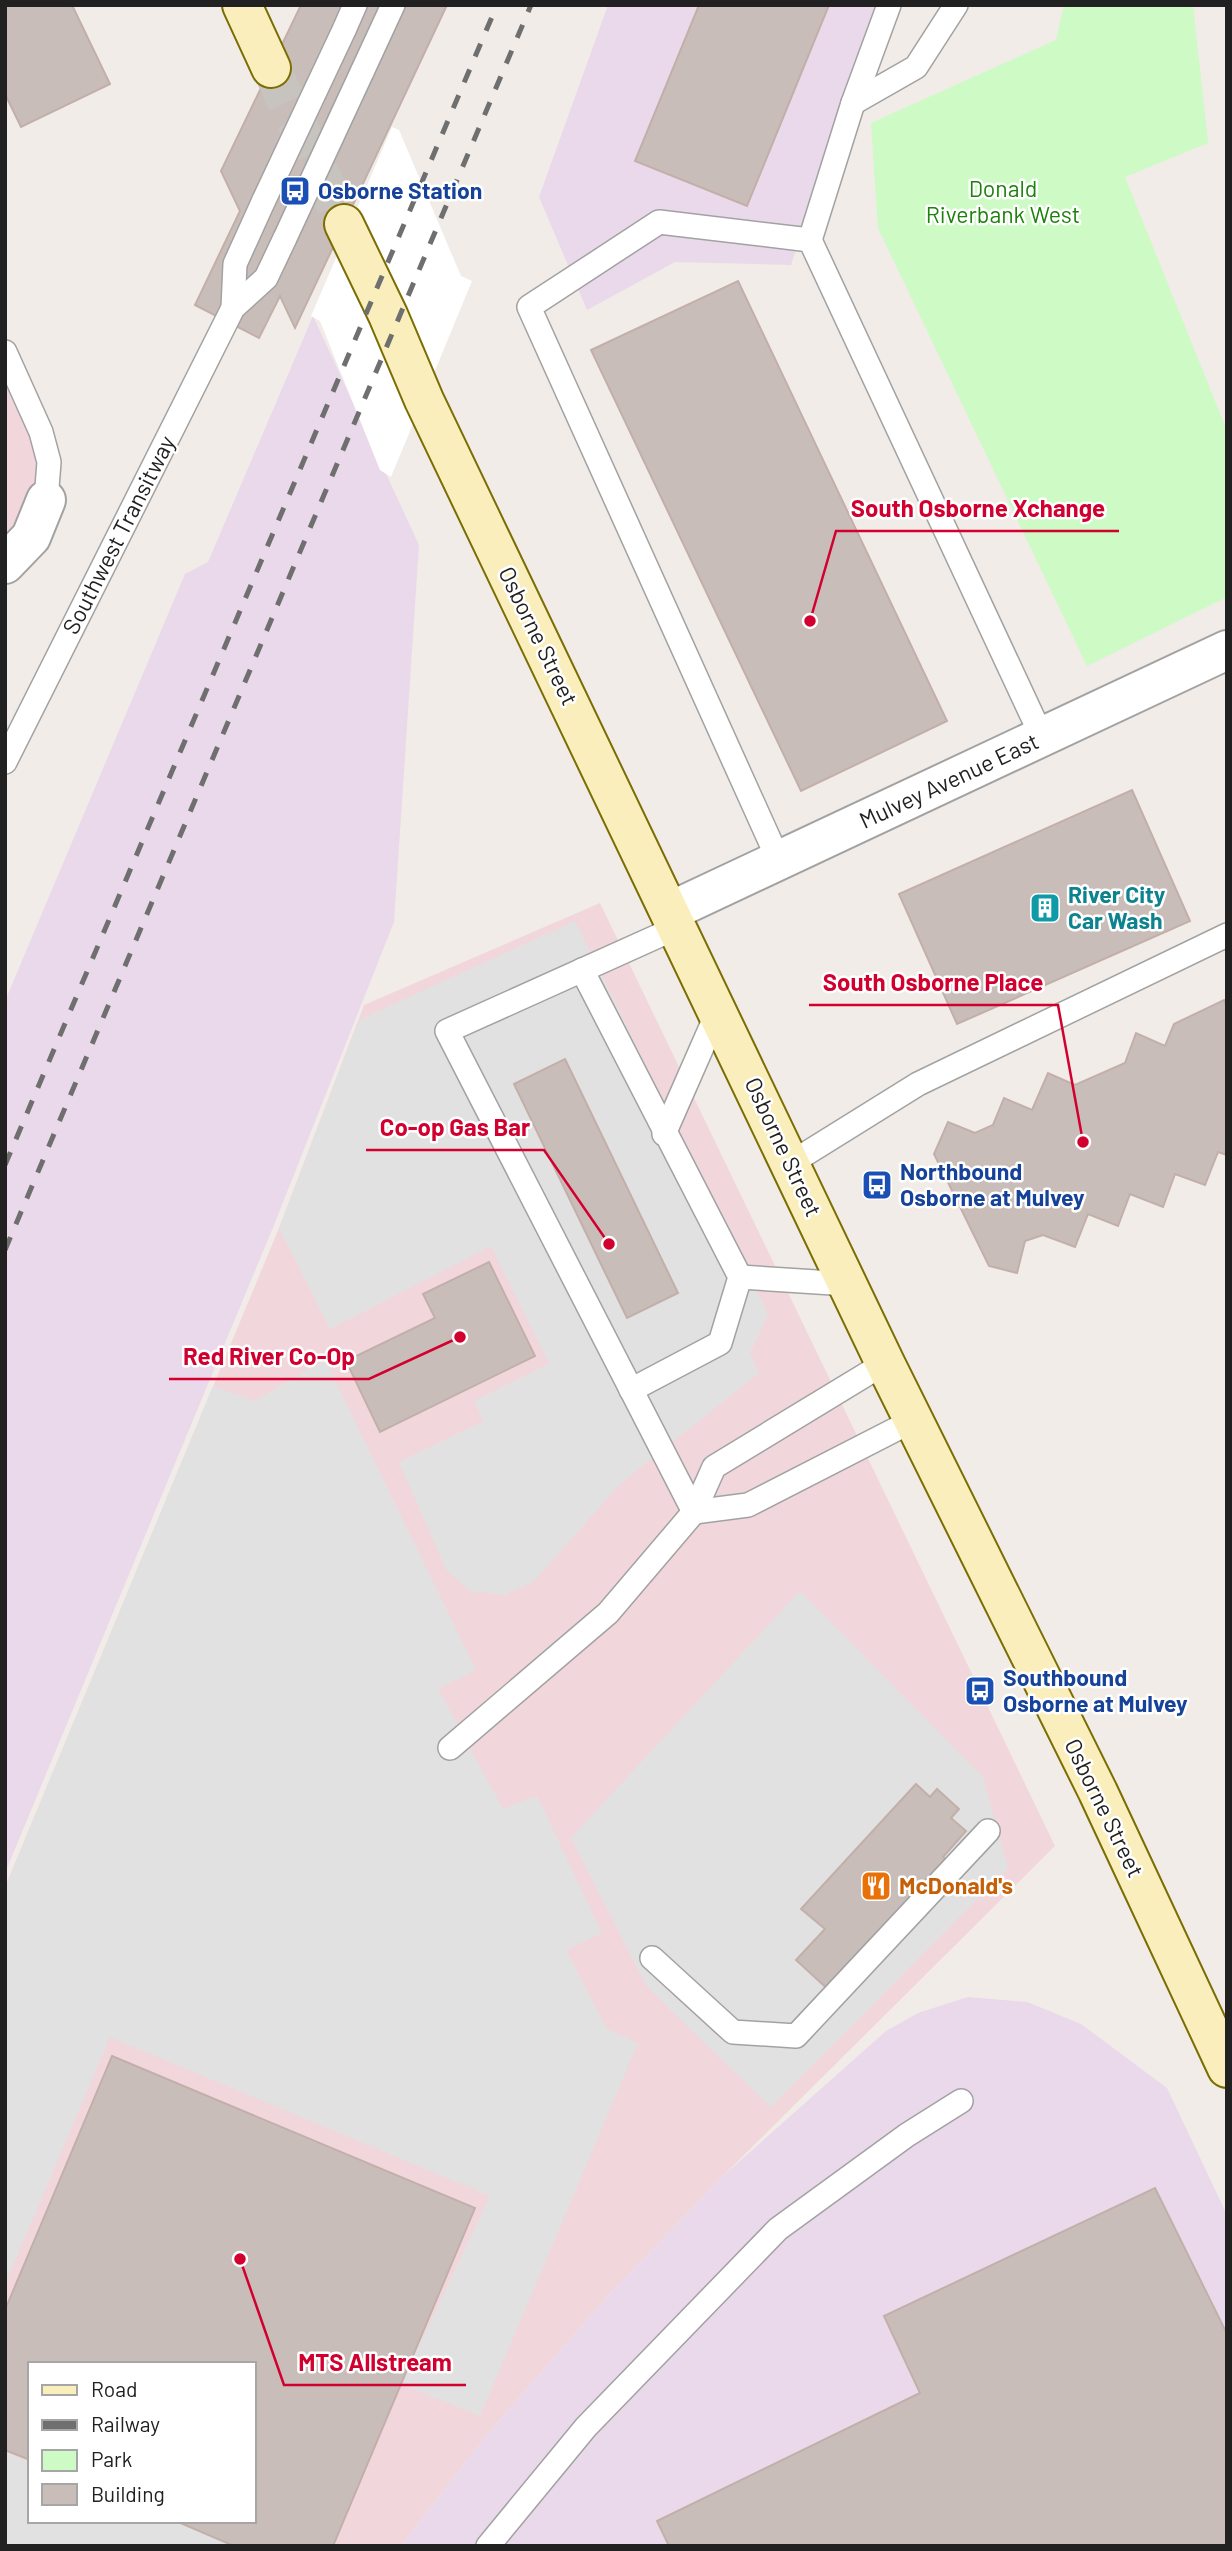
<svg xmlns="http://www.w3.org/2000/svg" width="1232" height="2551" viewBox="0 0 1232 2551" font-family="Barlow,sans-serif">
	<rect width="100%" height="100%" fill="#f1ece7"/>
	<!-- commercial -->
	<g fill="#f1d7dc" fill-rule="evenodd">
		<path d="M5,352L49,462L5,564Z"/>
		<path d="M600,903L1055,1846L724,2175L607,2297L485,2437L401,2546H5V1887L279,1228L364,1005ZM30,2364H254V2521H30Z"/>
	</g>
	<!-- industrial -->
	<g fill="#ead9ea">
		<path d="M608,5H875L791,265L675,262L587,310L539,197Z"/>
		<path d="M313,316L419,545L394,922L274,1225L5,1873V1001L185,574L208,562Z"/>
		<path d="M968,1997L1027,2002L1081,2024L1167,2088L1227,2215V2546H401L485,2437L607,2297L724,2175L886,2031L918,2013Z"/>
	</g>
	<!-- park -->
	<path fill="#cdfac5" d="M1064,5H1193L1208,143L1125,177L1227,431V597L1087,666L878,228L871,123L1056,40Z"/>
	<!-- parking -->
	<g fill="#e1e1e1">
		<path d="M575,921L768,1314L750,1353L759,1373L621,1483L534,1581L505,1595L470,1591L447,1571L399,1462L484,1421L474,1401L549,1364L491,1246L330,1329L279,1228L359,1020Z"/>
		<path d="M325,1360L476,1670L438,1689L503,1809L537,1796L602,1933L566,1950L607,2029L638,2043L480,2416L401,2384L490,2196L110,2037L5,2284V1888L213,1386L254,1401Z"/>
		<path d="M800,1591L983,1777L1008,1868L771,2107L647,1987L571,1838Z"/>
		<path d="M5,2452L30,2462V2521H174L234,2546H5Z"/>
	</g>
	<!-- pier -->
	<path fill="#fff" d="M392,127L399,130L461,276L472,281L391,477L380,470L320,321L311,316Z"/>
	<!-- building -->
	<g fill="#c9bdba" stroke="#c3afa9" stroke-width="2">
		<path d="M5,5H72L110,84L21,127L5,94Z"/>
		<path d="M301,5H447L295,328L280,296L259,338L195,305L240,211L221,171Z"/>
		<path d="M699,5H829L747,206L635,161Z"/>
		<path d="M738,281L947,721L801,791L591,350Z"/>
		<path d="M1132,790L1190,921L957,1024L899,894Z"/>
		<path d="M1224,1000L1227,1007V1155L1218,1152L1205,1185L1175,1174L1163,1207L1130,1194L1118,1226L1088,1214L1075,1247L1043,1235L1025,1241L1017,1273L989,1266L934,1154L948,1122L975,1133L993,1125L1004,1098L1032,1110L1048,1073L1075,1085L1125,1063L1136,1033L1165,1046L1174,1024Z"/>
		<path d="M565,1059L678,1293L627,1318L514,1084Z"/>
		<path d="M489,1262L535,1356L380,1432L346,1361L435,1318L423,1294Z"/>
		<path d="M916,1784L930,1797L937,1789L959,1809L951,1818L966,1831L943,1857L951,1864L831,1992L796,1960L825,1929L801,1909Z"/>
		<path d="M112,2056L475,2208L333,2546H234L176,2521H254V2364H30V2460L5,2450V2310Z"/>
		<path d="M1155,2188L1227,2334V2546H669L657,2521L920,2393L884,2316Z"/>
	</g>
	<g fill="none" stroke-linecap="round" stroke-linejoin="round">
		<!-- secondary-tunnel -->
		<path stroke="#c7c3bf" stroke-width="38" stroke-dasharray="38 19" stroke-linecap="butt" d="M271,68L344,224"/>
		<!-- service casing -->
		<g stroke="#a2a2a2" stroke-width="26">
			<g id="service">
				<path d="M344,30L355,5"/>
				<path d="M362,72L393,5"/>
				<path d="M853,103L916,67L956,5"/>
				<path d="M810,240L853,103L889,5"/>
				<path d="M233,308L235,264L264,200"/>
				<path d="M5,352L41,432L49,462L46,500"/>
				<path d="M5,762L233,308L266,278L285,238"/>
				<path d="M779,861L529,307L659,222L810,240L1042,737"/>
				<path d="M678,927L447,1031L694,1512"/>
				<path d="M582,970L740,1277L720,1343L631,1390"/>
				<path d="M664,1134L718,1011"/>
				<path d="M791,1163L918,1084L1227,935"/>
				<path d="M740,1277L848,1284"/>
				<path d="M694,1512L748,1505L914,1420"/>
				<path d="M450,1748L608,1613L694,1512L714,1467L885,1363"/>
				<path d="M652,1958L733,2032L796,2036L988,1831"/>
				<path d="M488,2546L586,2427L778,2229L907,2135L961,2101"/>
			</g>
		</g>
		<!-- minor casing -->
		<g stroke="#a2a2a2" stroke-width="42">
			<g id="minor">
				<path d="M5,564L31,537L46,500"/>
				<path d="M671,911L1227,650"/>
			</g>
		</g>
		<!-- secondary casing -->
		<g stroke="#7b6d04" stroke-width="42">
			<g id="secondary">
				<path d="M242,5L271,68"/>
				<path d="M344,224L388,315L424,400L885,1363L1098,1792L1227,2068"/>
			</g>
		</g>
		<!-- service -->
		<use href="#service" stroke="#fff" stroke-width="23"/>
		<!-- minor -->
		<use href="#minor" stroke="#fff" stroke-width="38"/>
		<!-- secondary -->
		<use href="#secondary" stroke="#faefbc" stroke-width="38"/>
		<!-- rail -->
		<g stroke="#6f6f6f" stroke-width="5" stroke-dasharray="14 14" stroke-linecap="butt">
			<path d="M5,1165L497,5"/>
			<path d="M5,1250L531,5"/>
		</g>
		<!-- service-bridge casing -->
		<g stroke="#a2a2a2" stroke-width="26" stroke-linecap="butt">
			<g id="service-bridge">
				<path d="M264,200L344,30"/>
				<path d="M285,238L362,72"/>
			</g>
		</g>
		<!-- service-bridge -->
		<use href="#service-bridge" stroke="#fff" stroke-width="23"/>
	</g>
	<!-- icons -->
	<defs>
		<g id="bus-square" transform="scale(1.575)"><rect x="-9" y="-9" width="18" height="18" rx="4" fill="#1a4fb4" stroke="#fff"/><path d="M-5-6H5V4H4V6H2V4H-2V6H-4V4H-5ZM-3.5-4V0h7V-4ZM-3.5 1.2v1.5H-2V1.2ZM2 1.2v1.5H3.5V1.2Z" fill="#fff"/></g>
		<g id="building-square" transform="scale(1.575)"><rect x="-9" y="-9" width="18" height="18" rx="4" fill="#0f9aa8" stroke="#fff"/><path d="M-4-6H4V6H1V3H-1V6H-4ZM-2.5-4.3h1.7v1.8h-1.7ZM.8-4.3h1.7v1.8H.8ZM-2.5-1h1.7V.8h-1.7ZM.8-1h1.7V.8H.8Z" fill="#fff"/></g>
		<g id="restaurant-square" transform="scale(1.575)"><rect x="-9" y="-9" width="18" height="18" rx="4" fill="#e8710a" stroke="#fff"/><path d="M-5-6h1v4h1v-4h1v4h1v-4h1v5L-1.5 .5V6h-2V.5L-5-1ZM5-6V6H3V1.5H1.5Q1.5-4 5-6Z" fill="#fff"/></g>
	</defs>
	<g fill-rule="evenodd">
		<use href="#bus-square" x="295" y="191"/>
		<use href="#building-square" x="1045" y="908"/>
		<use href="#bus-square" x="877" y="1185"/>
		<use href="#bus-square" x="980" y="1691"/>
		<use href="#restaurant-square" x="876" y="1886"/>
	</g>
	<g text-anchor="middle" stroke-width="5" stroke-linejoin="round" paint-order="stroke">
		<!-- park labels -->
		<g font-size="23" fill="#1c820b" stroke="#fff">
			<text x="1003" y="197">Donald<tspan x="1003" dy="26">Riverbank West</tspan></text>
		</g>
		<!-- transit labels -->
		<g font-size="23" font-weight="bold" fill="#164399" stroke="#fff" text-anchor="start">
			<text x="318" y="199">Osborne Station</text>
			<text x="900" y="1180">Northbound<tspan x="900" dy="26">Osborne at Mulvey</tspan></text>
			<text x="1003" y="1686">Southbound<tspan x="1003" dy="26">Osborne at Mulvey</tspan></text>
		</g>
		<!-- street labels -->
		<g font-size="23" fill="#212121" stroke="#fff">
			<text transform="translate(119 535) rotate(-63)" y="8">Southwest Transitway</text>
			<text transform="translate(538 636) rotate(64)" y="8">Osborne Street</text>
			<text transform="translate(949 781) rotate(-25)" y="8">Mulvey Avenue East</text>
			<text transform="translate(783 1147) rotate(65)" y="8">Osborne Street</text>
			<text transform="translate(1104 1808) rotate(64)" y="8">Osborne Street</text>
		</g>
		<!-- culture labels -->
		<g font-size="23" font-weight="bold" fill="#0d838f" stroke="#fff" text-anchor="start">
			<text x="1068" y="903">River City<tspan x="1068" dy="26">Car Wash</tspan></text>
		</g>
		<!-- food labels -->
		<g font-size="23" font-weight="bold" fill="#c56008" stroke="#fff" text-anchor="start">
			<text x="899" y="1894">McDonald's</text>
		</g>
	</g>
	<!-- callouts -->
	<path fill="none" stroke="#d1002f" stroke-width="2.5" d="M810 621L836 531H1119M1083 1142L1058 1005H809M609 1244L544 1150H366M460 1337L369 1379H169M240 2259L284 2385H466"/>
	<g fill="#d1002f" stroke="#fff" stroke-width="2.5">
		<circle cx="810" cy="621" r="7"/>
		<circle cx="1083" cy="1142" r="7"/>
		<circle cx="609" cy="1244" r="7"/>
		<circle cx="460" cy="1337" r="7"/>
		<circle cx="240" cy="2259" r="7"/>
	</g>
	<g font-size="24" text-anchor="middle" font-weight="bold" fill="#d1002f" stroke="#fff" stroke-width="5" stroke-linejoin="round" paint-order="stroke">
		<text x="978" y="517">South Osborne Xchange</text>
		<text x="933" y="991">South Osborne Place</text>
		<text x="455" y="1136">Co-op Gas Bar</text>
		<text x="269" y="1365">Red River Co-Op</text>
		<text x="375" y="2371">MTS Allstream</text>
	</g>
	<!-- border -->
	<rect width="1232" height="2551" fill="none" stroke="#212121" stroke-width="14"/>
	<!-- legend -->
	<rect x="28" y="2362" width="228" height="161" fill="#ffffff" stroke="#a6a6a6" stroke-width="2"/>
	<rect x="42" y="2385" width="35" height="10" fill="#faefbc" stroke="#a6a6a6" stroke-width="2"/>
	<text x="91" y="2397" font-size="21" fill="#212121">Road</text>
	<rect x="42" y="2420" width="35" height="10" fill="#6f6f6f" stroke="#a6a6a6" stroke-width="2"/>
	<text x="91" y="2432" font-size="21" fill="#212121">Railway</text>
	<rect x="42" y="2450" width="35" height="21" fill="#cdfac5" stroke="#a6a6a6" stroke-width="2"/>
	<text x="91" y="2467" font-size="21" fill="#212121">Park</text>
	<rect x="42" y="2484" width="35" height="21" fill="#c9bdba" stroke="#a6a6a6" stroke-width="2"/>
	<text x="91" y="2502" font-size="21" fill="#212121">Building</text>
</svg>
